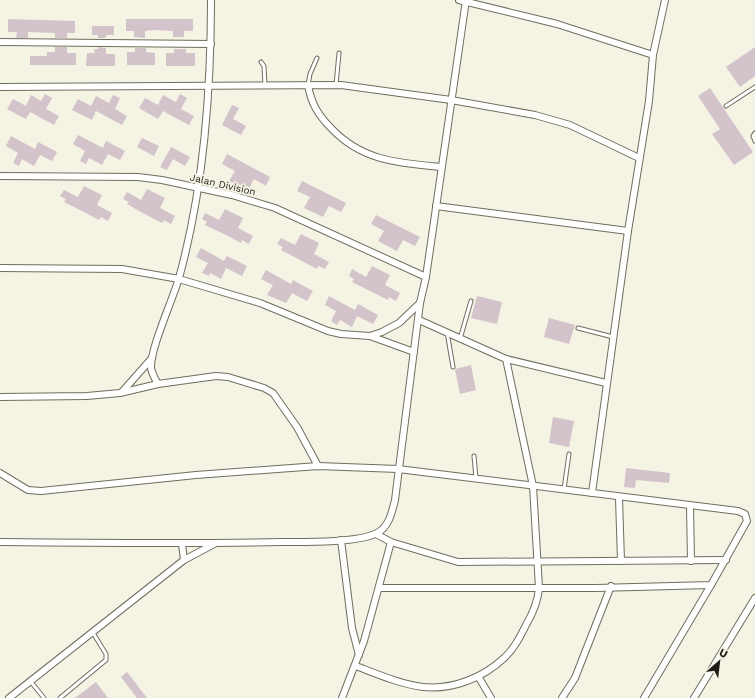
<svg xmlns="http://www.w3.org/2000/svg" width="755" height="698" viewBox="0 0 755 698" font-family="'Work Sans',sans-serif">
	<rect width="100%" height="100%" fill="#f5f3e4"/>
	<!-- building -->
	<g fill="#d3c3ca">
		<path d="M8,19L75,21V33H67V38H55V33L28,32V38H16L17,32H8Z"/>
		<path d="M126,19H193V31H184V37H173V31L154,30L145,31V38L134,37V31H126Z"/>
		<path d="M92,26H114V35H107L105,38H98V35H92Z"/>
		<path d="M55,47H67V53H76V65H30V56H47V52H55Z"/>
		<path d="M98,47L106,48V54H115V66H86L87,53H95L94,49H98Z"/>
		<path d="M755,47V76L740,87L726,67Z"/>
		<path d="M135,48H146V52L155,53V65H127V52H135Z"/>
		<path d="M174,49H186V53H195V66H166V53H174Z"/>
		<path d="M710,88L753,152L734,165L712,134L720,129L698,96Z"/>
		<path d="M45,94L52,98L46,109L59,116L54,125L30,112L26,119L7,109L13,99L26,106L31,95L41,101Z"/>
		<path d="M180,94L187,98L181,109L194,116L189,125L163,111L158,119L139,108L145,98L158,105L163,95L176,102Z"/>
		<path d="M113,95L120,98L115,109L127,116L122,125L96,111L92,120L72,110L78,99L91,106L96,96L109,103Z"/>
		<path d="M232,105L239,108L233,119L246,126L241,135L222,125Z"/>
		<path d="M78,135L103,148L106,141L125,151L120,160L108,154L102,165L89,158L86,164L80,161L85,151L73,144Z"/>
		<path d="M11,136L35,149L38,142L57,152L52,161L40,155L34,166L22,159L19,166L13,163L18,153L6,146Z"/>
		<path d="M142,138L159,146L154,156L137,147Z"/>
		<path d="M171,147L190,157L185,166L173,159L167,170L160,167Z"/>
		<path d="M227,154L270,177L266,186L254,179L248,191L229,181L235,171L222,164Z"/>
		<path d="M302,181L346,203L341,212L329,206L323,217L304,208L310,197L297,191Z"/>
		<path d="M84,186L102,195L97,205L112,213L108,221L101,217L99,220L78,209L64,202L66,199L60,196L64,190L78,197Z"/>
		<path d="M147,189L165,198L160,208L175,216L171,224L164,220L162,223L141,212L127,204L129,202L123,199L127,192L141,200Z"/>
		<path d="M225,209L243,218L238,228L253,236L249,244L242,240L241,243L220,232L205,225L207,222L202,219L205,213L219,220Z"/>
		<path d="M376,215L420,237L415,246L403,240L397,251L378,241L384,231L371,224Z"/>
		<path d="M301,234L319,243L314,254L329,262L325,269L318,266L317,269L281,250L283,247L277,244L281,238L295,245Z"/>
		<path d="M201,248L224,261L227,256L247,266L242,276L226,268L221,279L210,273L209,276L202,273L208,263L196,257Z"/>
		<path d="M372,266L390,275L385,285L400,293L396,301L389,297L388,300L352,282L354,279L349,276L352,269L366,277Z"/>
		<path d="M266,270L291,284L293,280L313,291L307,301L292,293L286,303L267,295L273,285L261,279Z"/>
		<path d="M329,296L355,310L358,304L378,315L373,324L357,316L352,327L340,320L337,325L331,321L336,311L325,305Z"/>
		<path d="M477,296L502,302L497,324L471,318Z"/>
		<path d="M549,318L575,325L569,344L544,337Z"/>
		<path d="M471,365L476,390L460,394L455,369Z"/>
		<path d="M553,417L574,421L569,447L549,443Z"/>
		<path d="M626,468L670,473L669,483L636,480L635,488L624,487Z"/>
		<path d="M127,672L147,698H137L121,677Z"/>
		<path d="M96,682L108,698H75Z"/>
	</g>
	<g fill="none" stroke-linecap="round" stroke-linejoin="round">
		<!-- service casing -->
		<g stroke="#706d60" stroke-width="5">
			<g id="service">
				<path d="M261,62L264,66L265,86"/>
				<path d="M308,85L310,74L317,58"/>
				<path d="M336,85L339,53"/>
				<path d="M726,106L755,87"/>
				<path d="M755,133L753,136L755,141"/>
				<path d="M578,328L613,337"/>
				<path d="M447,332L453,367"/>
				<path d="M460,339L471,301"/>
				<path d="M474,456L476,478"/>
				<path d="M564,489L569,454"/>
				<path d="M31,682L44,698"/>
				<path d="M60,698L106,660V654L93,633"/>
			</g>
		</g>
		<!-- minor casing -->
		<g stroke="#706d60" stroke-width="8">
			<g id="minor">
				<path d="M459,0L557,24L653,55"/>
				<path d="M0,42L211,44"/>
				<path d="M308,85C311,103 318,115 331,128C362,161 398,163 441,167"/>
				<path d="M0,87L341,85L451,100L535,115L570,125L639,158"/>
				<path d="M0,176L138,177L162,180L232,195L275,208L426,277"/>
				<path d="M436,206L628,231"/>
				<path d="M0,268L122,269L179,279L260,303L328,331L341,334L370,336L382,332L399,323L420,303"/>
				<path d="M419,320L506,359L606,383"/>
				<path d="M370,336L414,352"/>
				<path d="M158,384C155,379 152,374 151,368C150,349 173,299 179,278C204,188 211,94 211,0"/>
				<path d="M122,392L152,358"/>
				<path d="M0,397L87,396L120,393L158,384L216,376L228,377L264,388L273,393L297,427L318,466"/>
				<path d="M0,473L28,490L41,491L196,475L318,466L398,469L738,511L745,514L747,521L711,585L596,588H379"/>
				<path d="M592,493L628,231L649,101L653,55L665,0"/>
				<path d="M619,498L621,561"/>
				<path d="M690,507L691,561"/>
				<path d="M376,534L391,542L458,562L726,560"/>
				<path d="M341,540L352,628L359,655"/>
				<path d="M0,542C94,543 187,544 281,542C304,542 358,543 377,533C389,527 392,512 395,500L420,303L426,277L466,0"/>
				<path d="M182,544L184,560"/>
				<path d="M356,666C377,674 400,684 423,687C452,690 483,678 504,658C514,649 520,637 526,625C533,613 538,602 539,588L533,486L506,359"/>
				<path d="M478,676L491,698"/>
				<path d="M9,698L184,560L214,544"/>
				<path d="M342,698L364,641L391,542"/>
				<path d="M562,698L575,678L611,586"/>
				<path d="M644,698L711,585"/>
				<path d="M694,698L755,598"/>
			</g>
		</g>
		<!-- service -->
		<use href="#service" stroke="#fff" stroke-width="3"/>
		<!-- minor -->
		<use href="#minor" stroke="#fff" stroke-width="6"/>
	</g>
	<g text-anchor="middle" stroke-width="4" stroke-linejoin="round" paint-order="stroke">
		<!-- street labels -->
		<g font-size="10" fill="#1d1c17" stroke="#f5f3e4">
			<text transform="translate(223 184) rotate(13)" y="4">Jalan Division</text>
		</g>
	</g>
	<!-- north arrow -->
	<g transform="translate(719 662) rotate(28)" stroke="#f5f3e4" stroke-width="3" paint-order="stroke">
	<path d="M0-3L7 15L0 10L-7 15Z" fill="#1d1c17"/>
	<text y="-6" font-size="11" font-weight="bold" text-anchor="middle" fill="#1d1c17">U</text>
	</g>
</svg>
